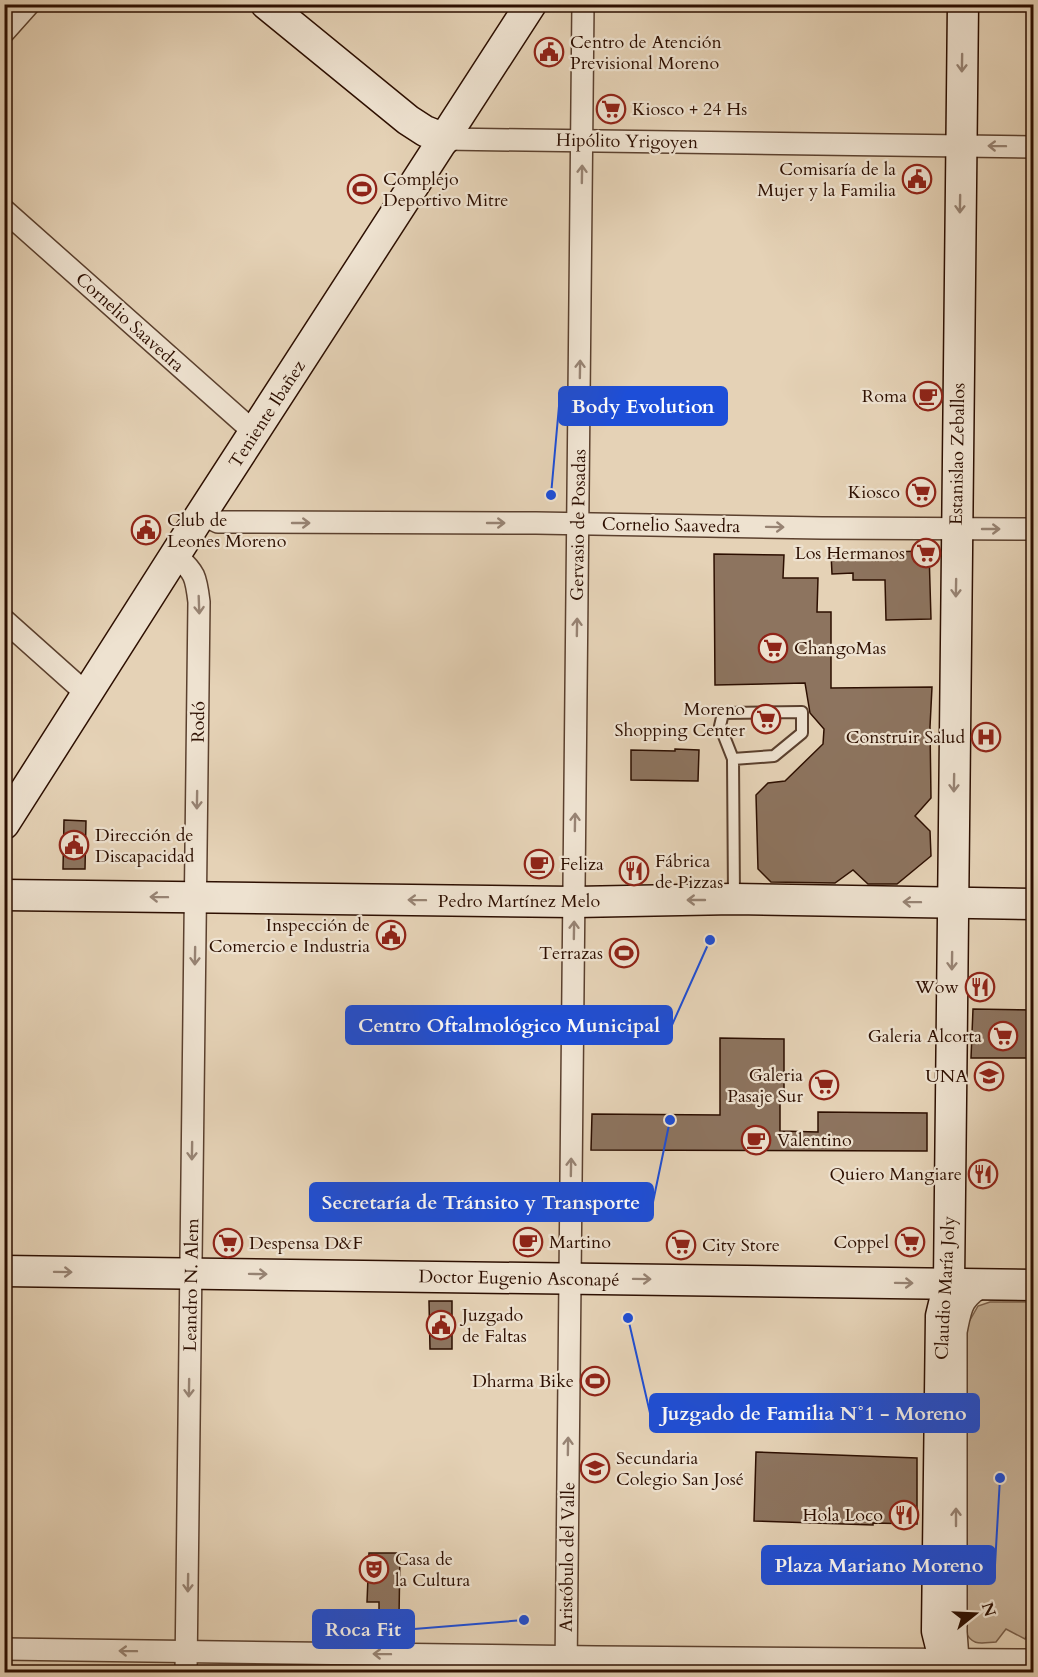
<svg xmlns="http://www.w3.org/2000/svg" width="1038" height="1677" viewBox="0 0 1038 1677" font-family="Cardo,serif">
	<rect width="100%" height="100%" fill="#e5d2b6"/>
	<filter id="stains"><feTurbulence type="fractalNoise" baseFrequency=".00333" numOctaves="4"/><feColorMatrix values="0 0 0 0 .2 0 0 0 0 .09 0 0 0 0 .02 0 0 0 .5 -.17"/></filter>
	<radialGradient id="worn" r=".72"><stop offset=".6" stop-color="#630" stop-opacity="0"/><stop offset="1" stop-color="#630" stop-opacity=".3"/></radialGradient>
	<!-- green -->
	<path fill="#c6b197" stroke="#7a604c" stroke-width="1.5" d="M990,1302H1033V1630L1031,1629L1025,1639L1006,1629L996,1642C981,1643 973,1647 965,1631L966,1327L978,1306Z"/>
	<!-- building -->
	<g fill="#8d745f" stroke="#2d0f01" stroke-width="1.5">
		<path d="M929,551L931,619L886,620L885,580H853V573L832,574L831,553Z"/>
		<path d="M714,554L784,555L783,578H818L817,612H831V688L932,687L930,727L931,798L915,816L930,831L931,856L897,884H868L853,870L835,883L771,882L758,869L756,795L768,783L785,781L823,744L824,729L810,713L805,683L715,685Z"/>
		<path d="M675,749L699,750L698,781L631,780V750L675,751Z"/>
		<path d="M64,820L86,821L85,869H63Z"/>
		<path d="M973,1009L1034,1010V1058H971Z"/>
		<path d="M720,1038L784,1039V1100H780V1131L818,1132V1112L927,1113V1151L591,1150L592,1114L720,1115Z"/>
		<path d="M429,1301H452V1349H430Z"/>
		<path d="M756,1452L917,1458V1524L873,1523V1525L754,1521Z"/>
		<path d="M369,1553H400L399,1617H379V1602H367Z"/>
	</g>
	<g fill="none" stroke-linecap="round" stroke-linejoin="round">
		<!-- lane casing -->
		<g stroke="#5b402e" stroke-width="14">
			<path id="lane" d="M733,759L720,726L723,713L802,712V733L774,756L733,759L734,896"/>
		</g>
		<!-- street casing -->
		<g stroke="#5b402e" stroke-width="24">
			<g id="street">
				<path d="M4,32L29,4"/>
				<path d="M445,139L1034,147"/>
				<path d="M4,210L255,433"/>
				<path d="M202,514L218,522H242L536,523L822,528L1034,529"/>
				<path d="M176,555C195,573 196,576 199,602L186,1672"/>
				<path d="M4,620L88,695"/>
				<path d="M4,1649L596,1657L1034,1660"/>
				<path d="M958,1659L956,1632V1332C961,1307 961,1298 986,1284"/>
				<path d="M566,1672L583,4"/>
			</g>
		</g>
		<!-- secondary casing -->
		<g stroke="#2d0f01" stroke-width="33">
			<g id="secondary">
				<path d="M266,4L408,120L425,131L445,139"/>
				<path d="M4,824L198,519L531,4"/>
				<path d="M4,895L575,902L734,899L1034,904"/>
				<path d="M4,1271L1034,1285"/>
				<path d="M944,1672V1659L937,1631L941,1316L949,1283L963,4"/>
			</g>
		</g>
		<!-- lane -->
		<use href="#lane" stroke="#eee2d0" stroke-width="10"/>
		<!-- street -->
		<use href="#street" stroke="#eee2d0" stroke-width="21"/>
		<!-- secondary -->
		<use href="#secondary" stroke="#eee2d0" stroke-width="30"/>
	</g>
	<!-- one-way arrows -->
	<defs><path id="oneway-shaft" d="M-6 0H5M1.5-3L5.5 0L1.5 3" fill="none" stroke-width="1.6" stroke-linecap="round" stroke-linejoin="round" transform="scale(1.5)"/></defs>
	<g stroke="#978373">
		<use href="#oneway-shaft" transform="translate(962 63) rotate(91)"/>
		<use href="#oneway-shaft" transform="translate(997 146) rotate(-179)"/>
		<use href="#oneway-shaft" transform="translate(582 174) rotate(-89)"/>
		<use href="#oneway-shaft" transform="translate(960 204) rotate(91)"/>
		<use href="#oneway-shaft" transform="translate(580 369) rotate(-89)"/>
		<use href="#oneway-shaft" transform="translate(301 523)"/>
		<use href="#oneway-shaft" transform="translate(496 523)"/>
		<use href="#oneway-shaft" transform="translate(775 527) rotate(1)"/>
		<use href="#oneway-shaft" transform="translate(991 529)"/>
		<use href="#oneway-shaft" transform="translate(956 588) rotate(91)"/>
		<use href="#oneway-shaft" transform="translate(199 605) rotate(88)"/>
		<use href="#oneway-shaft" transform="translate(577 627) rotate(-89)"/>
		<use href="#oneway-shaft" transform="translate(954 783) rotate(91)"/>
		<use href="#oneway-shaft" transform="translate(197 800) rotate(91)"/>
		<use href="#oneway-shaft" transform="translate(575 822) rotate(-89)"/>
		<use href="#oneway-shaft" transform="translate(159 897) rotate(-179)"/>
		<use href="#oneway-shaft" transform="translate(417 900) rotate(-179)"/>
		<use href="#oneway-shaft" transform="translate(696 900) rotate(180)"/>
		<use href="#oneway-shaft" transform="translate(912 902) rotate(-179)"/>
		<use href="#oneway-shaft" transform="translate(574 930) rotate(-89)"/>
		<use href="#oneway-shaft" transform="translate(195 956) rotate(91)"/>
		<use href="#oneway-shaft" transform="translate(952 961) rotate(91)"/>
		<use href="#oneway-shaft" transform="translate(192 1151) rotate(91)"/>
		<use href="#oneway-shaft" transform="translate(571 1167) rotate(-89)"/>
		<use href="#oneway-shaft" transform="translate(63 1272) rotate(1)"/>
		<use href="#oneway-shaft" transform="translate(258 1274) rotate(1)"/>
		<use href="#oneway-shaft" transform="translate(642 1279) rotate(1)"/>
		<use href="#oneway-shaft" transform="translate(904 1283) rotate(1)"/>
		<use href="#oneway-shaft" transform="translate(189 1388) rotate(91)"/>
		<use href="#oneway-shaft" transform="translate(568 1446) rotate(-89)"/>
		<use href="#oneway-shaft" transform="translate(956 1517) rotate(-90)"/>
		<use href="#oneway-shaft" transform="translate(188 1583) rotate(91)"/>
		<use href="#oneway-shaft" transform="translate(128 1651) rotate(-179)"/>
		<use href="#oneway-shaft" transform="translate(382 1654) rotate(-179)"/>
	</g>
	<!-- icons -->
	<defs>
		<g id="civic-ring" transform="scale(1.5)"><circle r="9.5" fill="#eee2d0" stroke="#8f2418" stroke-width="1.5"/><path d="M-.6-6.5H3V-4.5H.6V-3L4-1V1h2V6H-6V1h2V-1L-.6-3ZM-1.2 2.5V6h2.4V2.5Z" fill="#8f2418"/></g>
		<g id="supermarket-ring" transform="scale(1.5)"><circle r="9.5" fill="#eee2d0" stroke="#8f2418" stroke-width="1.5"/><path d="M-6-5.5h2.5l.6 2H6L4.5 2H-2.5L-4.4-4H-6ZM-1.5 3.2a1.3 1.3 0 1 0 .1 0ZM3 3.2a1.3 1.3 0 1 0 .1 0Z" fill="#8f2418"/></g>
		<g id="stadium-ring" transform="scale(1.5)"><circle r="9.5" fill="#eee2d0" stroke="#8f2418" stroke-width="1.5"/><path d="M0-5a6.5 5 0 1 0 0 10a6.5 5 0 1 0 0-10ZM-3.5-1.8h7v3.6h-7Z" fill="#8f2418"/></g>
		<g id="cafe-ring" transform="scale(1.5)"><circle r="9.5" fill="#eee2d0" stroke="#8f2418" stroke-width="1.5"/><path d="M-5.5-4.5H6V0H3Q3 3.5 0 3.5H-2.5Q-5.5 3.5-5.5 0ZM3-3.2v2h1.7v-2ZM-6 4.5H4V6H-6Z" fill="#8f2418"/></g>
		<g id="hospital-ring" transform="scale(1.5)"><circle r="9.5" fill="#eee2d0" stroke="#8f2418" stroke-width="1.5"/><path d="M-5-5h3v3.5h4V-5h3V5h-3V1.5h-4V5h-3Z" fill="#8f2418"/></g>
		<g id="restaurant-ring" transform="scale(1.5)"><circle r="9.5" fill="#eee2d0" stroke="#8f2418" stroke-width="1.5"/><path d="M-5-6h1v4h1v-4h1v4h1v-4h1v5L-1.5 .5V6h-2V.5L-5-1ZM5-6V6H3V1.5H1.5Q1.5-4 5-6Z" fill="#8f2418"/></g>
		<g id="university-ring" transform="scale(1.5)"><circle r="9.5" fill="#eee2d0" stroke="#8f2418" stroke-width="1.5"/><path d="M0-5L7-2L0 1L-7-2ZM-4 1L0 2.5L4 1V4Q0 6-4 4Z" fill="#8f2418"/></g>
		<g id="theatre-ring" transform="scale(1.5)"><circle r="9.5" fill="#eee2d0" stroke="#8f2418" stroke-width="1.5"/><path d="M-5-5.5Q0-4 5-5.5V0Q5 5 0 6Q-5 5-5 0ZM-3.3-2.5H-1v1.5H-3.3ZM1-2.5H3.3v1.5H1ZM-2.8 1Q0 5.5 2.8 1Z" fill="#8f2418"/></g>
	</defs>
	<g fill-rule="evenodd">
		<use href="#civic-ring" x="549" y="52"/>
		<use href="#supermarket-ring" x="611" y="109"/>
		<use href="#civic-ring" x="917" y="179"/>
		<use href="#stadium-ring" x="362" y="189"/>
		<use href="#cafe-ring" x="928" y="396"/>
		<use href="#supermarket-ring" x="921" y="492"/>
		<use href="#civic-ring" x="146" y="530"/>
		<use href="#supermarket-ring" x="926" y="553"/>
		<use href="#supermarket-ring" x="773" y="648"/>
		<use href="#supermarket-ring" x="766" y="719"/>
		<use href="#hospital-ring" x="986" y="737"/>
		<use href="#civic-ring" x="74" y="845"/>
		<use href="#cafe-ring" x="539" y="864"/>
		<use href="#restaurant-ring" x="634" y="871"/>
		<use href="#civic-ring" x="391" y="935"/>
		<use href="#stadium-ring" x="624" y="953"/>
		<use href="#restaurant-ring" x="980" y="987"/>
		<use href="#supermarket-ring" x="1003" y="1036"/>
		<use href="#university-ring" x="989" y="1076"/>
		<use href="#supermarket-ring" x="824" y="1085"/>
		<use href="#cafe-ring" x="756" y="1140"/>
		<use href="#restaurant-ring" x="983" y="1174"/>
		<use href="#cafe-ring" x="528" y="1242"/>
		<use href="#supermarket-ring" x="910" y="1242"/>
		<use href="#supermarket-ring" x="228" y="1243"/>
		<use href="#supermarket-ring" x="681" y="1245"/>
		<use href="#civic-ring" x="441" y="1325"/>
		<use href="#stadium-ring" x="595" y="1381"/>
		<use href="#university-ring" x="595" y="1468"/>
		<use href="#restaurant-ring" x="904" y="1515"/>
		<use href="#theatre-ring" x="374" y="1569"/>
	</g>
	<g text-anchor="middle" stroke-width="4.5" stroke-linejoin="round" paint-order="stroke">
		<!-- poi labels -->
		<g font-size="18" fill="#2d0f01" stroke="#eee2d0" text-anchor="end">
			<text x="570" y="48" text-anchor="start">Centro de Atención<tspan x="570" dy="21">Previsional Moreno</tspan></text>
			<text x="632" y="115" text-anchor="start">Kiosco + 24 Hs</text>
			<text x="896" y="175">Comisaría de la<tspan x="896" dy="21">Mujer y la Familia</tspan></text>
			<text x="383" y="185" text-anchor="start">Complejo<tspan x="383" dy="21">Deportivo Mitre</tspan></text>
			<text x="907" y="402">Roma</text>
			<text x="900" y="498">Kiosco</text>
			<text x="167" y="526" text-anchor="start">Club de<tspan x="167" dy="21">Leones Moreno</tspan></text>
			<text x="905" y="559">Los Hermanos</text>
			<text x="794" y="654" text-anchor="start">ChangoMas</text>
			<text x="745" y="715">Moreno<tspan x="745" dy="21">Shopping Center</tspan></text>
			<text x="965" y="743">Construir Salud</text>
			<text x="95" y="841" text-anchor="start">Dirección de<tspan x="95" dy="21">Discapacidad</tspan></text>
			<text x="655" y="867" text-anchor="start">Fábrica<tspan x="655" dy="21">de Pizzas</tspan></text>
			<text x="560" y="870" text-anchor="start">Feliza</text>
			<text x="370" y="931">Inspección de<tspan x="370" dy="21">Comercio e Industria</tspan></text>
			<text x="603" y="959">Terrazas</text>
			<text x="959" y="993">Wow</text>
			<text x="982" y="1042">Galeria Alcorta</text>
			<text x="803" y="1081">Galeria<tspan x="803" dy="21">Pasaje Sur</tspan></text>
			<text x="968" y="1082">UNA</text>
			<text x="777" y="1146" text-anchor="start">Valentino</text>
			<text x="962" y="1180">Quiero Mangiare</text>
			<text x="549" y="1248" text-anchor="start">Martino</text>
			<text x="889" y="1248">Coppel</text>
			<text x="249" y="1249" text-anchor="start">Despensa D&amp;F</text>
			<text x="702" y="1251" text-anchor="start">City Store</text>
			<text x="462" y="1321" text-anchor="start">Juzgado<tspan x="462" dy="21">de Faltas</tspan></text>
			<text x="574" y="1387">Dharma Bike</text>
			<text x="616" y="1464" text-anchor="start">Secundaria<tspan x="616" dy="21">Colegio San José</tspan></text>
			<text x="883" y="1521">Hola Loco</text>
			<text x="395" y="1565" text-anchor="start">Casa de<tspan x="395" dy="21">la Cultura</tspan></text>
		</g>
		<!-- street labels -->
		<g font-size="18" fill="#2d0f01" stroke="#eee2d0">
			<text transform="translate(627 141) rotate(1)" y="6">Hipólito Yrigoyen</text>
			<text transform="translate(130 322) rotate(42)" y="6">Cornelio Saavedra</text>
			<text transform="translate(267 414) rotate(-57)" y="6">Teniente Ibañez</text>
			<text transform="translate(957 454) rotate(-89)" y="6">Estanislao Zeballos</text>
			<text transform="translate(578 525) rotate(-89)" y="6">Gervasio de Posadas</text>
			<text transform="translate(671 525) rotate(1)" y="6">Cornelio Saavedra</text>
			<text transform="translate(198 722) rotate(-89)" y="6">Rodó</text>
			<text x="519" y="907">Pedro Martínez Melo</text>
			<text transform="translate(519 1278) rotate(1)" y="6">Doctor Eugenio Asconapé</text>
			<text transform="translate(191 1285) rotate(-89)" y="6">Leandro N. Alem</text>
			<text transform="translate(945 1288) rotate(-87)" y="6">Claudio María Joly</text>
			<text transform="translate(567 1557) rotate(-89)" y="6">Aristóbulo del Valle</text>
		</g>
	</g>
	<!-- callouts -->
	<path fill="none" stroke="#1d4ed8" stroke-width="2" d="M551 495L559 406M710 940L672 1025M670 1120L653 1202M628 1318L650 1413M1000 1478L995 1565M524 1620L414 1629"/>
	<g fill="#1d4ed8" stroke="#eee2d0" stroke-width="2">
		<circle cx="551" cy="495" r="6"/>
		<circle cx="710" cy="940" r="6"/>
		<circle cx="670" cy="1120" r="6"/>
		<circle cx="628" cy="1318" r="6"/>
		<circle cx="1000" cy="1478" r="6"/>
		<circle cx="524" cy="1620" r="6"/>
	</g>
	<g fill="#1d4ed8" stroke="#1d4ed8" stroke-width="2">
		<rect x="559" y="387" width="168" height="38" rx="6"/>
		<rect x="346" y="1006" width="326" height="38" rx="6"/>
		<rect x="310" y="1183" width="343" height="38" rx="6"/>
		<rect x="650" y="1394" width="329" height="38" rx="6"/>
		<rect x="762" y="1546" width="233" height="38" rx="6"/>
		<rect x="313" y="1610" width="101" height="38" rx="6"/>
	</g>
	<g font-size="20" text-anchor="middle" font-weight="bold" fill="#fff">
		<text x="643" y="413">Body Evolution</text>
		<text x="509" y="1032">Centro Oftalmológico Municipal</text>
		<text x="481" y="1209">Secretaría de Tránsito y Transporte</text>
		<text x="814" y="1420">Juzgado de Familia N˚1 - Moreno</text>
		<text x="879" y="1572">Plaza Mariano Moreno</text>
		<text x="363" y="1636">Roca Fit</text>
	</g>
	<!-- margin -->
	<rect width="1038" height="1677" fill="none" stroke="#e5d2b6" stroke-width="24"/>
	<rect x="6" y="6" width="1026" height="1665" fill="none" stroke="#2d0f01" stroke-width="3"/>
	<rect x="12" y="12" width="1014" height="1653" fill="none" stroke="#2d0f01" stroke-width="1.5"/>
	<!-- north arrow -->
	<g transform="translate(975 1614) rotate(72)" stroke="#eee2d0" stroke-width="4.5" paint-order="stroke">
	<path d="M0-4.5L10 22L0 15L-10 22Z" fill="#2d0f01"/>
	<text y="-9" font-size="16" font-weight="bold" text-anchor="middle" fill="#2d0f01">N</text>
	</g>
	<rect width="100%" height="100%" filter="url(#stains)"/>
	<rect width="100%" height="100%" fill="url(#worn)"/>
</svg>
